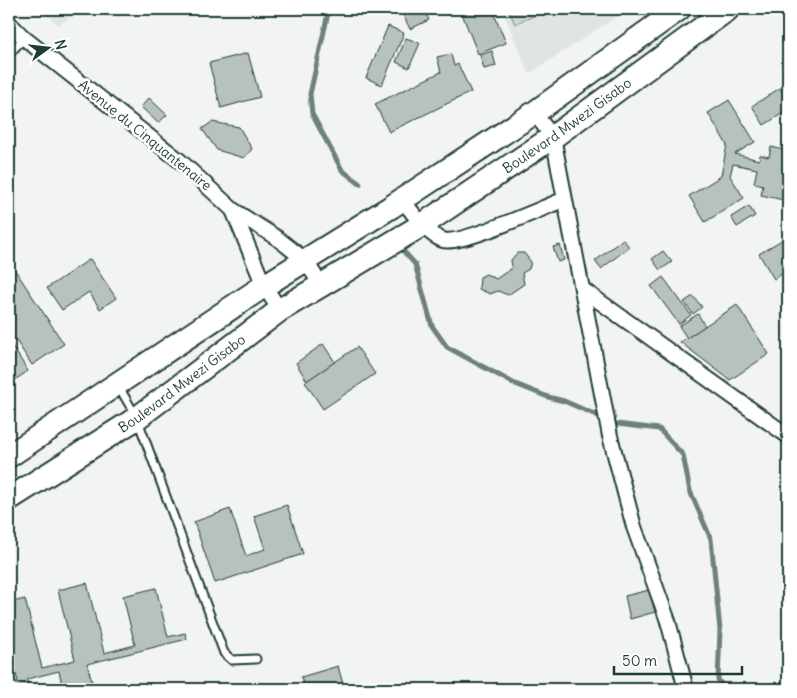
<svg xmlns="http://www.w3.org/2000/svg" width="797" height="698" viewBox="0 0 797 698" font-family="Delius,sans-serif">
	<rect width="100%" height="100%" fill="#f2f3f3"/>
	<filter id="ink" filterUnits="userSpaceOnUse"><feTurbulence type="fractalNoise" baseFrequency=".02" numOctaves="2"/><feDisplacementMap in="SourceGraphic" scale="10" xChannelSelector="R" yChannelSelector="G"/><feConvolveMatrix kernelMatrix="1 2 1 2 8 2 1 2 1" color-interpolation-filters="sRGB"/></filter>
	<g filter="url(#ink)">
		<!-- built -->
		<g fill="#e0e4e3">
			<path d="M40,9H84L58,25Z"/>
			<path d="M502,9H628L529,74Z"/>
		</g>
		<!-- green -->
		<path fill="#ced5d3" stroke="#768984" d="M508,9H550L515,24Z"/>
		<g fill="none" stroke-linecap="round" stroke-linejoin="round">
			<!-- stream -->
			<g stroke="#6d807b" stroke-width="5">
				<path d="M329,9L310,94L312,114L342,170L360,184"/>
				<path d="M398,245L415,264L432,326L447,347L513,383L548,397L564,401L617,424L659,429L683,455L690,491L711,539L720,630L718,680L725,689"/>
			</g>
		</g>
		<!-- building -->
		<g fill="#b7c1bd" stroke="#1f3d34">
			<path d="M400,9H424L429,20L410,29Z"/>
			<path d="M460,9H492L506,43L478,54Z"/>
			<path d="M388,26L404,33L382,85L366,78Z"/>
			<path d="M406,38L420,43L409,68L396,62Z"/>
			<path d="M492,51L496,66L484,69L480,55Z"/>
			<path d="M248,53L260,97L221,108L209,63Z"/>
			<path d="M451,54L454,66L458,64L471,92L389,132L375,104L441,72L437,57Z"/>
			<path d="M780,88L788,102V110L764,125L752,106Z"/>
			<path d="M149,98L167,115L158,123L141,107Z"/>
			<path d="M729,100L755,142L735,154L759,160L760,155L769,157L771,147L788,151V201L761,195L763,185L754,183L757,169L733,164L730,176L744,198L705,222L689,196L721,176L727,145L708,113Z"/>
			<path d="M212,122L239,127L252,149L244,158L217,150L202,129Z"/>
			<path d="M749,206L755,216L737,227L731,217Z"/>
			<path d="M788,236V270L774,279L759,254Z"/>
			<path d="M623,239L629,247L601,269L595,261Z"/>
			<path d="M560,245L564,260L558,262L553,247Z"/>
			<path d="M663,251L672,262L660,270L652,259Z"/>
			<path d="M517,253H524L531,262L529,269L522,273L524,284L508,295L498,291L490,294L479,289L480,277L486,274L496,279L512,268L511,260Z"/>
			<path d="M90,259L116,298L100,309L89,292L62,310L47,288Z"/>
			<path d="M9,261L64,344L32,365L9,330Z"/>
			<path d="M663,277L691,315L679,324L651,286Z"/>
			<path d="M693,296L702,307L693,314L684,302Z"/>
			<path d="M737,305L769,354L730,380L680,342Z"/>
			<path d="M698,314L705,326L687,338L679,326Z"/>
			<path d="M9,341L28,371L9,384Z"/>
			<path d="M323,344L335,362L307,381L296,363Z"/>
			<path d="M357,347L375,374L323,409L305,382Z"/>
			<path d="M287,505L303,554L215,583L194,522L230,509L246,556L265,549L254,516Z"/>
			<path d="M87,583L104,653L135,645L123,596L156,588L168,637L185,633L187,639L87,664L94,689H63L59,671L27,679L29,689H9V683L18,681L9,653V603L25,599L42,668L75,660L58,590Z"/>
			<path d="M649,590L655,612L630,619L625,596Z"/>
			<path d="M338,666L344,688L305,689L301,677Z"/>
		</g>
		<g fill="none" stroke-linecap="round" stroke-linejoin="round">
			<!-- service casing -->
			<g stroke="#1f3d34" stroke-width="11">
				<g id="service">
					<path d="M9,54L24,38"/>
					<path d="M119,387L137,418L224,653L232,660L256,659"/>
				</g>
			</g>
			<!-- minor casing -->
			<g stroke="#1f3d34" stroke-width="18">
				<g id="minor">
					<path d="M9,23L24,38L180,161L233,210L277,238L305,260L321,285"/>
					<path d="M534,113L553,137L610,436L634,527L668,621L686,689"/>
					<path d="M402,199C414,214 425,233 443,240C460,246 542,208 563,200"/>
					<path d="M233,210L264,286L280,310"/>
					<path d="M582,289L788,436"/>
				</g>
			</g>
			<!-- primary casing -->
			<g stroke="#1f3d34" stroke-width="26">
				<g id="primary">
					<path d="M9,456L264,286L391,207L534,113L679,9"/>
					<path id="s1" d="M9,499L137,418L280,310L422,225L553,137L728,9"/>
				</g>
			</g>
			<!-- service -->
			<use href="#service" stroke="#fff" stroke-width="7"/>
			<!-- minor -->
			<use href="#minor" stroke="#fff" stroke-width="14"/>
			<!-- primary -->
			<use href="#primary" stroke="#fff" stroke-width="22"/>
		</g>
	</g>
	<g text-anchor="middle" stroke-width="5" stroke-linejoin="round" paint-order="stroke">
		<!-- street labels -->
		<g font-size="14" fill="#1f3d34" stroke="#fff">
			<text dy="5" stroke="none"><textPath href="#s1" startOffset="672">Boulevard Mwezi Gisabo</textPath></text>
			<text transform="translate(145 135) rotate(39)" y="5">Avenue du Cinquantenaire</text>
			<text dy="5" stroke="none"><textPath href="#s1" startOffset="208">Boulevard Mwezi Gisabo</textPath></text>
		</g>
	</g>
	<!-- margin -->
	<rect width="797" height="698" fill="none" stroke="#fff" stroke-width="30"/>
	<rect x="15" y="15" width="767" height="668" fill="none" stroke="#1f3d34" stroke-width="2" filter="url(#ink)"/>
	<!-- north arrow -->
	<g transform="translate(48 48) rotate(75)" stroke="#ffffff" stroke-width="4" paint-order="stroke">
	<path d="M0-4L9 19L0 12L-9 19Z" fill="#1f3d34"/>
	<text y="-8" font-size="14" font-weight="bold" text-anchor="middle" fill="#1f3d34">N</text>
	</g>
	<!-- scale -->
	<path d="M614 666v8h128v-8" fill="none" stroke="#1f3d34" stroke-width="2.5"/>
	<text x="622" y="666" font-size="15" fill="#1f3d34" stroke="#ffffff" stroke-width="4" paint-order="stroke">50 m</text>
</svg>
